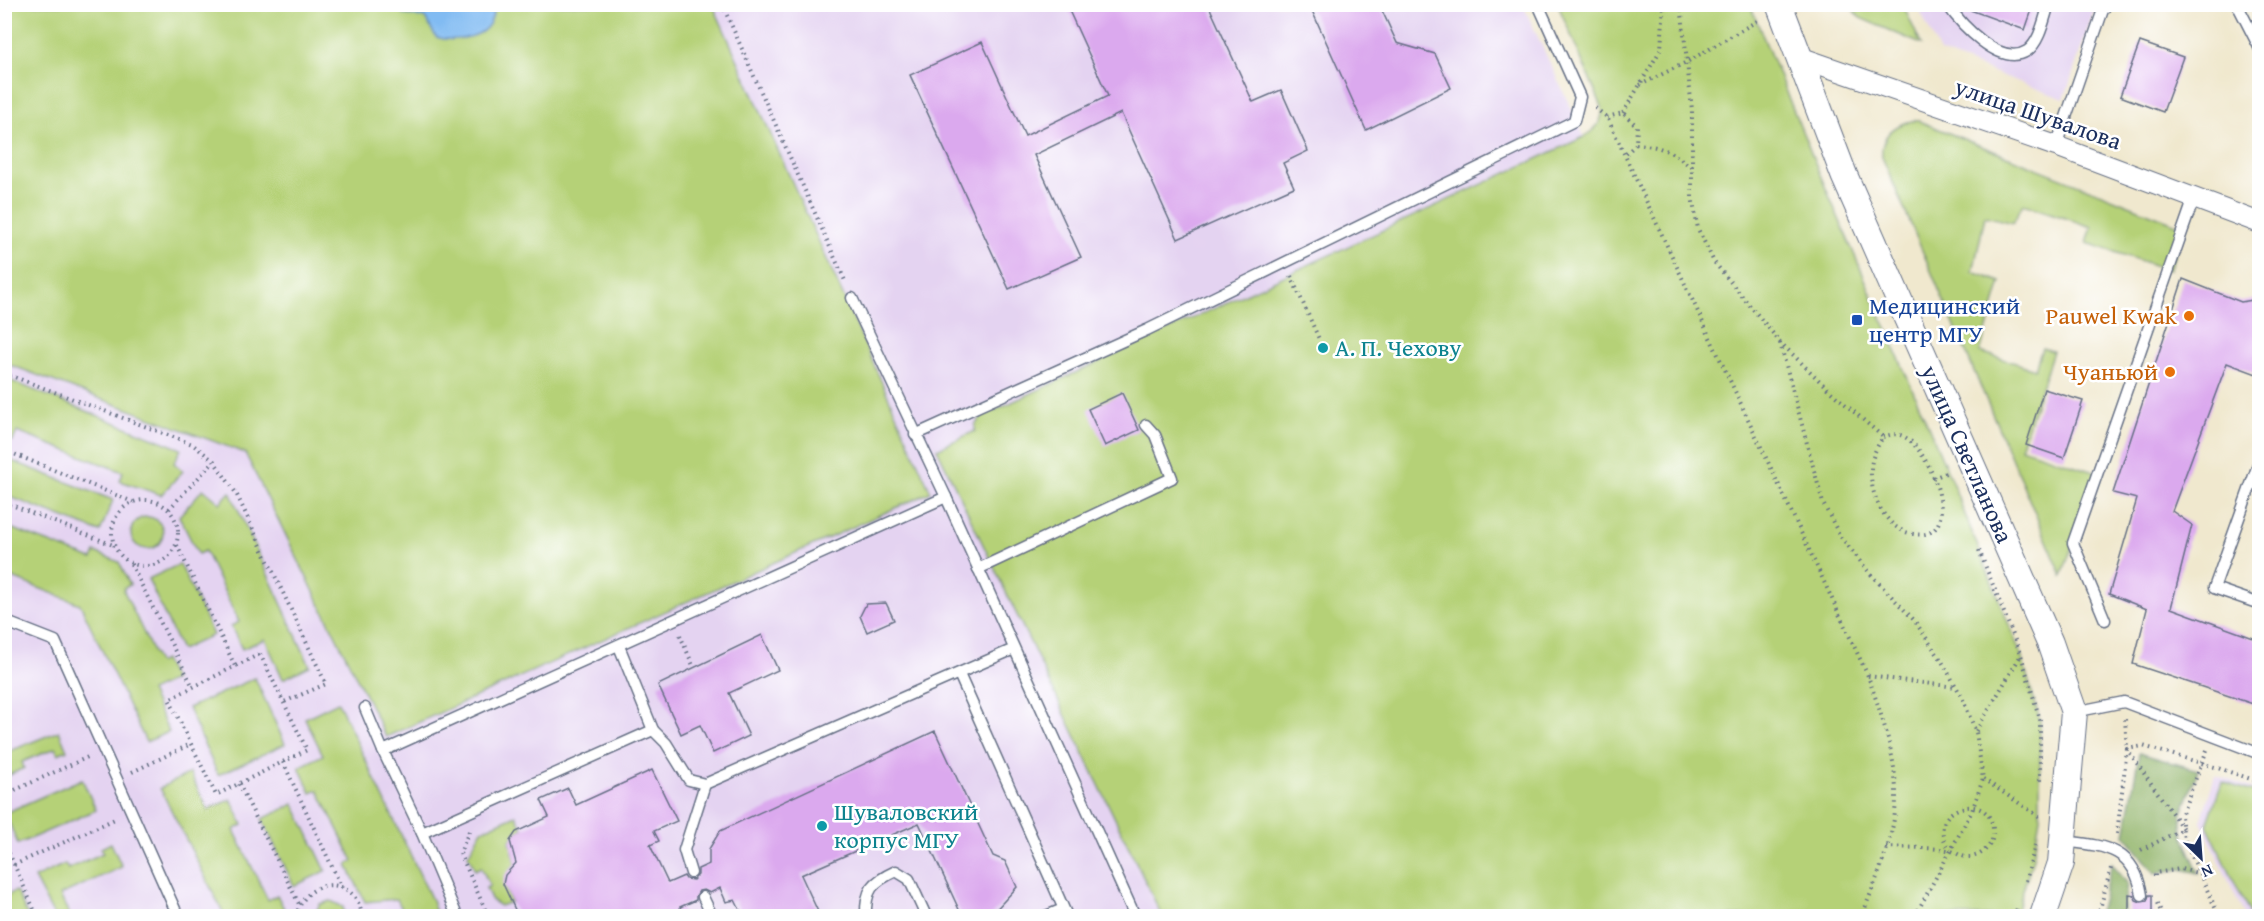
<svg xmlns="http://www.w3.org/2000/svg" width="2264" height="921" viewBox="0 0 2264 921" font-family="'Gentium Book Plus',serif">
	<rect width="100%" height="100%" fill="#fff"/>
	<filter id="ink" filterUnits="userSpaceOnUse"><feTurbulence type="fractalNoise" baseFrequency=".0167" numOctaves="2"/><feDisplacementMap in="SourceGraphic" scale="12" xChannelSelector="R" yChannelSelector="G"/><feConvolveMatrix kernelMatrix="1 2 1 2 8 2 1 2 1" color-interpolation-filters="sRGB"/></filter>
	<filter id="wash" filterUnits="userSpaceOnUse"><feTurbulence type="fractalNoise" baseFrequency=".008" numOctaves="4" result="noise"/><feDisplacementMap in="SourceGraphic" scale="24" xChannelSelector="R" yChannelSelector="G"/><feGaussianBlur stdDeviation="1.35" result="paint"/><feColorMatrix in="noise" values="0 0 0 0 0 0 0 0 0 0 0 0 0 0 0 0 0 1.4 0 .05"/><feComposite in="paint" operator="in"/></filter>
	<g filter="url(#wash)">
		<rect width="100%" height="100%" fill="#f0e8ce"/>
		<!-- built -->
		<g fill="#e4d3f1">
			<path d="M5,5H1523L1844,696L1823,916H5Z"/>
			<path d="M1917,5H2096L2064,99L1940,52Z"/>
			<path d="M2215,775L2259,791V916H2245L2201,822Z"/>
		</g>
		<!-- green -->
		<g fill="#b5d177" stroke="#68806a" stroke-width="1.5">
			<path d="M4,5H713L931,492L386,737L245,453L5,363Z"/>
			<path d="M1558,5H1750L1824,184L1948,472L2021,655L2040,720V817L2033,858L2015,916H1162L937,449L975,431V425L982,416L1584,137C1597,128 1603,122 1602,107Z"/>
			<path d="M1849,5H1903L1921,44L1860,18Z"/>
			<path d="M1916,120L2184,227L2169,270L2087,243L2092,227L2023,204L2013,223L1985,216L1973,272L2001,282L1980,352L2035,369L2042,348L2053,351L2021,448L2097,473L2062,576L1882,157C1880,135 1895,124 1916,120Z"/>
			<path d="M4,378L181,449L174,463L183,471L161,495L120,481L123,472L17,432L13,441L5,438Z"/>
			<path d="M7,459L113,500L100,532L5,495V466Z"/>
			<path d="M203,489L220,503L230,492L310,666L283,679L265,639L242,649L231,626L239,622L205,551L198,554L179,516Z"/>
			<circle cx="147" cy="533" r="16"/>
			<path d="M5,526L92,559L95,552L119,562L130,585L123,589L158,663L164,660L174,680L150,691L169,732L146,742L80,604L5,575Z"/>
			<path d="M180,564L213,635L181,650L148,579Z"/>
			<path d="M255,678L285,744L218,775L188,708Z"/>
			<path d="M338,702L432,900L437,916H405L397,899L365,902L347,865L353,861L318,790L311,793L299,767L323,755L305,718Z"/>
			<path d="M59,731L67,750L58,754L55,748L22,762L24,768L5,777V753Z"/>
			<path d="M190,773L208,810L231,799L243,825L234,830L268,900L277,895L288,916H225L160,788Z"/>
			<path d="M82,779L96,810L18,844L5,813Z"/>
			<path d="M2222,782L2259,794V916H2251L2207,825Z"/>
			<path d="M294,804L326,871L294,886L262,819Z"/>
			<path d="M516,815L523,829L516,832L510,841L516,863C501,880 502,882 511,902L500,906L492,901L486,888L490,886L481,867L475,870L468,855L482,830Z"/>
			<path d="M111,843L122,867L60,895L70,916H54L34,878L65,864L68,869L103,853L101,848Z"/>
			<path d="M16,891L28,916H5V896Z"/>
			<path d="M331,901L343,907L345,916H314L320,904Z"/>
		</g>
		<!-- forest -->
		<g fill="#90b368" stroke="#567163" stroke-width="1.5">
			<path d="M2139,753L2198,770L2181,816L2184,839L2199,873L2181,869L2155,873L2125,835Z"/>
			<path d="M2112,863L2127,883L2123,916H2098Z"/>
		</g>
		<!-- water -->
		<path fill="#81bbf2" stroke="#4e75a8" stroke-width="1.5" d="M396,5H496C493,12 492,22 487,27C478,39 449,42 436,37L425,18L403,14Z"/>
		<g id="blocks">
			<!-- building -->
			<g fill="#dba9ee">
				<path d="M1066,4H1208L1253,102L1281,90L1308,151L1283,163L1294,187L1178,239L1121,113L1034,155L1081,257L1009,289L910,75L982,42L1025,136L1108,96Z"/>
				<path d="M1309,4H1379L1397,43L1435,54L1451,88L1366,130Z"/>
				<path d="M1962,4H2034L2025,30L1962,7Z"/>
				<path d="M2140,42L2183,57L2163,112L2120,96Z"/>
				<path d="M2183,279L2241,302L2259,299V375L2227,363L2172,511L2192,525L2171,608L2259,640V706L2133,664L2147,609L2109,594L2137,499L2113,493Z"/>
				<path d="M2044,389L2083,401L2064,458L2026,445Z"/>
				<path d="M1122,393L1139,430L1105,446L1088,409Z"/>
				<path d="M886,603L894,620L867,632L860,616L866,604Z"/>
				<path d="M762,635L778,670L729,693L749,736L713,753L700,725L681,734L658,685Z"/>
				<path d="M935,731L993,856L1005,861L1017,887L990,916H962L919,823L801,875L820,916H743L735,900L726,902L720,888L710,893L704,890L699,891L696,896V900L680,907L684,916H518L503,884L505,875L516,863L510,841L516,832L549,817L541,800L568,788L576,805L652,770L677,821L654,831L659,841L650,845L668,883L684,876L686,879L693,880L698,875V869L709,864V849L720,831Z"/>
				<path d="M2129,894L2134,895L2136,900L2141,902L2147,901L2149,895H2152V916H2129Z"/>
			</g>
		</g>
	</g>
	<g filter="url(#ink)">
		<use href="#blocks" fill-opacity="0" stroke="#667085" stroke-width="1.5"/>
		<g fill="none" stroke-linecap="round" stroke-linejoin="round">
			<!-- service casing -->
			<g stroke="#667085" stroke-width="13">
				<g id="service">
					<path d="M1947,4C1960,23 2000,68 2027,51C2040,42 2044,19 2049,4"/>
					<path d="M2090,4L2104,9"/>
					<path d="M2237,4L2260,49"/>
					<path d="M2056,146L2105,4"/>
					<path d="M852,298L946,497"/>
					<path d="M915,435L1147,330L1574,121L1580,97L1538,4"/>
					<path d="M2260,459L2214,588L2260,604"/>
					<path d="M978,569L1172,478L1155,435L1146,425"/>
					<path d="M2105,620L2073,543L2194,198"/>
					<path d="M4,621L55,641L178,916"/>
					<path d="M619,646L653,730L666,743L689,780L705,784L1014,649"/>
					<path d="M959,674L1067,916"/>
					<path d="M365,708L383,751L946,497L1135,916"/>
					<path d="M2074,712L2124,702L2260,754"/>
					<path d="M383,751L422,833L457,916"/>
					<path d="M422,833L653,730"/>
					<path d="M2063,841C2105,846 2134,847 2142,895"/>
					<path d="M691,873L684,850L705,784"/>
					<path d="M703,897L712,916"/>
					<path d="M866,916C865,890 872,882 896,871L909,879L926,916"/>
					<path d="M1046,916L1063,909"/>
				</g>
			</g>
			<!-- minor casing -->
			<g stroke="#667085" stroke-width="22">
				<path id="minor" d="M1799,57L2056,146L2260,223"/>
			</g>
			<!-- tertiary casing -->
			<g stroke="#667085" stroke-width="28">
				<path id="tertiary" d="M1779,4L1844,175L2050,643L2074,712L2061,863L2043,916"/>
			</g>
			<!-- path -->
			<g stroke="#667085" stroke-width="4" stroke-dasharray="1.5 4.5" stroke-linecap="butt">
				<path d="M722,4L846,283"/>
				<path d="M1681,4L1692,110V197L1698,229L1714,262L1780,342L1830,391L1883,437C1876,448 1871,458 1871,471C1870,495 1885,527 1909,533C1970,548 1930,443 1900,435C1894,433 1889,435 1883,437"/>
				<path d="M1640,85L1687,62L1757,21"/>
				<path d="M1595,108L1607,117L1868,676C1881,714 1895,752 1896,792C1897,835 1876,878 1862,916"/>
				<path d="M1623,113L1661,49L1664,4"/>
				<path d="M1607,117L1623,113L1637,126L1636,144L1625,155"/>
				<path d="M1636,144C1661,146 1672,151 1691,167"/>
				<path d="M1291,276L1319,339"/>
				<path d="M1780,343L1823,503L1840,536L1873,577L1914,620L1940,658L1962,697L1976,732L1983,779L1972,811L1915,916"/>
				<path d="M4,373L192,444L214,461L236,493L326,684L284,702"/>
				<path d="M4,450L133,502"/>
				<path d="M1933,478L1948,472"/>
				<circle cx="145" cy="533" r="33"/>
				<path d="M4,502L113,545"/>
				<path d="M169,509L214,461"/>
				<path d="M177,545L235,666"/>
				<path d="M1979,550L2021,655L2040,720V784"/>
				<path d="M131,564L193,687"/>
				<path d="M680,635L694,668"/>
				<path d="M260,654L307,750L216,795L169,699Z"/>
				<path d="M1868,676L1956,687"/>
				<path d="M1976,731L2021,655"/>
				<path d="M2207,750L2181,816L2184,839L2219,916"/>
				<path d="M283,762L342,888"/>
				<path d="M132,772L191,744"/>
				<path d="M1983,779L2040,817"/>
				<path d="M239,784L299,904"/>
				<path d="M4,795L88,757"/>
				<path d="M469,831L460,853L488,916"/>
				<path d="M2117,834L2127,749L2125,719"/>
				<path d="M4,842L37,916"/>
				<path d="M1886,847C1906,848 1927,847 1947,850C1955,851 1960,857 1968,857C1975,857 1981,854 1985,850C1991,845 1994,837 1993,829C1990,788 1920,809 1950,850"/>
				<path d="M2141,850L2183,829L2127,749L2143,746L2218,768L2260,782"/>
				<path d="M14,865L117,818"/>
				<path d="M2155,876V873L2181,869L2198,873"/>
				<path d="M2026,881L2035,845"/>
				<path d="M2157,903L2163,916"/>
				<path d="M296,916C307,874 357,876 362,916"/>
				<path d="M362,916L395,913L397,916"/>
				<path d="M2015,916L2017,908"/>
				<path d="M2098,916L2111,868"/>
			</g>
			<!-- service -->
			<use href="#service" stroke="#fff" stroke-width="10"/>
			<!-- minor -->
			<use href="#minor" stroke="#fff" stroke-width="20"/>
			<!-- tertiary -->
			<use href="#tertiary" stroke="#fff" stroke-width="26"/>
		</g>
	</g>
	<!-- markers -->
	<g fill="#e8710a" stroke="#fff" stroke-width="2">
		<circle cx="2189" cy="316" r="6"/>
		<circle cx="2170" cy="372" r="6"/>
	</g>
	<rect fill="#1a4fb4" stroke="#fff" stroke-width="2" x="1851" y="314" width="12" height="12" rx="3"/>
	<g fill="#0f9aa8" stroke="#fff" stroke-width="2">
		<circle cx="1323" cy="348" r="6"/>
		<circle cx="822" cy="826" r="6"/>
	</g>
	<g text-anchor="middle" stroke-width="5" stroke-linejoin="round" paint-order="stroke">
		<!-- street labels -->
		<g font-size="24" fill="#1b2f5e" stroke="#fff">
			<text transform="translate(2038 114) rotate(19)" y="8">улица Шувалова</text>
			<text transform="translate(1967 454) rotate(66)" y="8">улица Светланова</text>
		</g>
		<!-- transit labels -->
		<g font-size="24" fill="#164399" stroke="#fff" text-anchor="start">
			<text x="1869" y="314">Медицинский<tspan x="1869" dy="28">центр МГУ</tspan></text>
		</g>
		<!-- food labels -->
		<g font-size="24" fill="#c56008" stroke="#fff" text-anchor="end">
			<text x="2177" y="324">Pauwel Kwak</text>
			<text x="2158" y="380">Чуаньюй</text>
		</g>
		<!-- culture labels -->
		<g font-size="24" fill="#0d838f" stroke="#fff" text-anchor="start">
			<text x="1335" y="356">А. П. Чехову</text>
			<text x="834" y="820">Шуваловский<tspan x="834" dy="28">корпус МГУ</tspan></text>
		</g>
	</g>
	<!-- margin -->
	<rect width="2264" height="921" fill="none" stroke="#fff" stroke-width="24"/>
	<!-- north arrow -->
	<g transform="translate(2201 858) rotate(155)" stroke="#ffffff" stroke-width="4.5" paint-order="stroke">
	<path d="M0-4.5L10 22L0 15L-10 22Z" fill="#1b2f5e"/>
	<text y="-9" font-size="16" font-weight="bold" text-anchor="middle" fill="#1b2f5e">N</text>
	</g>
</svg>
